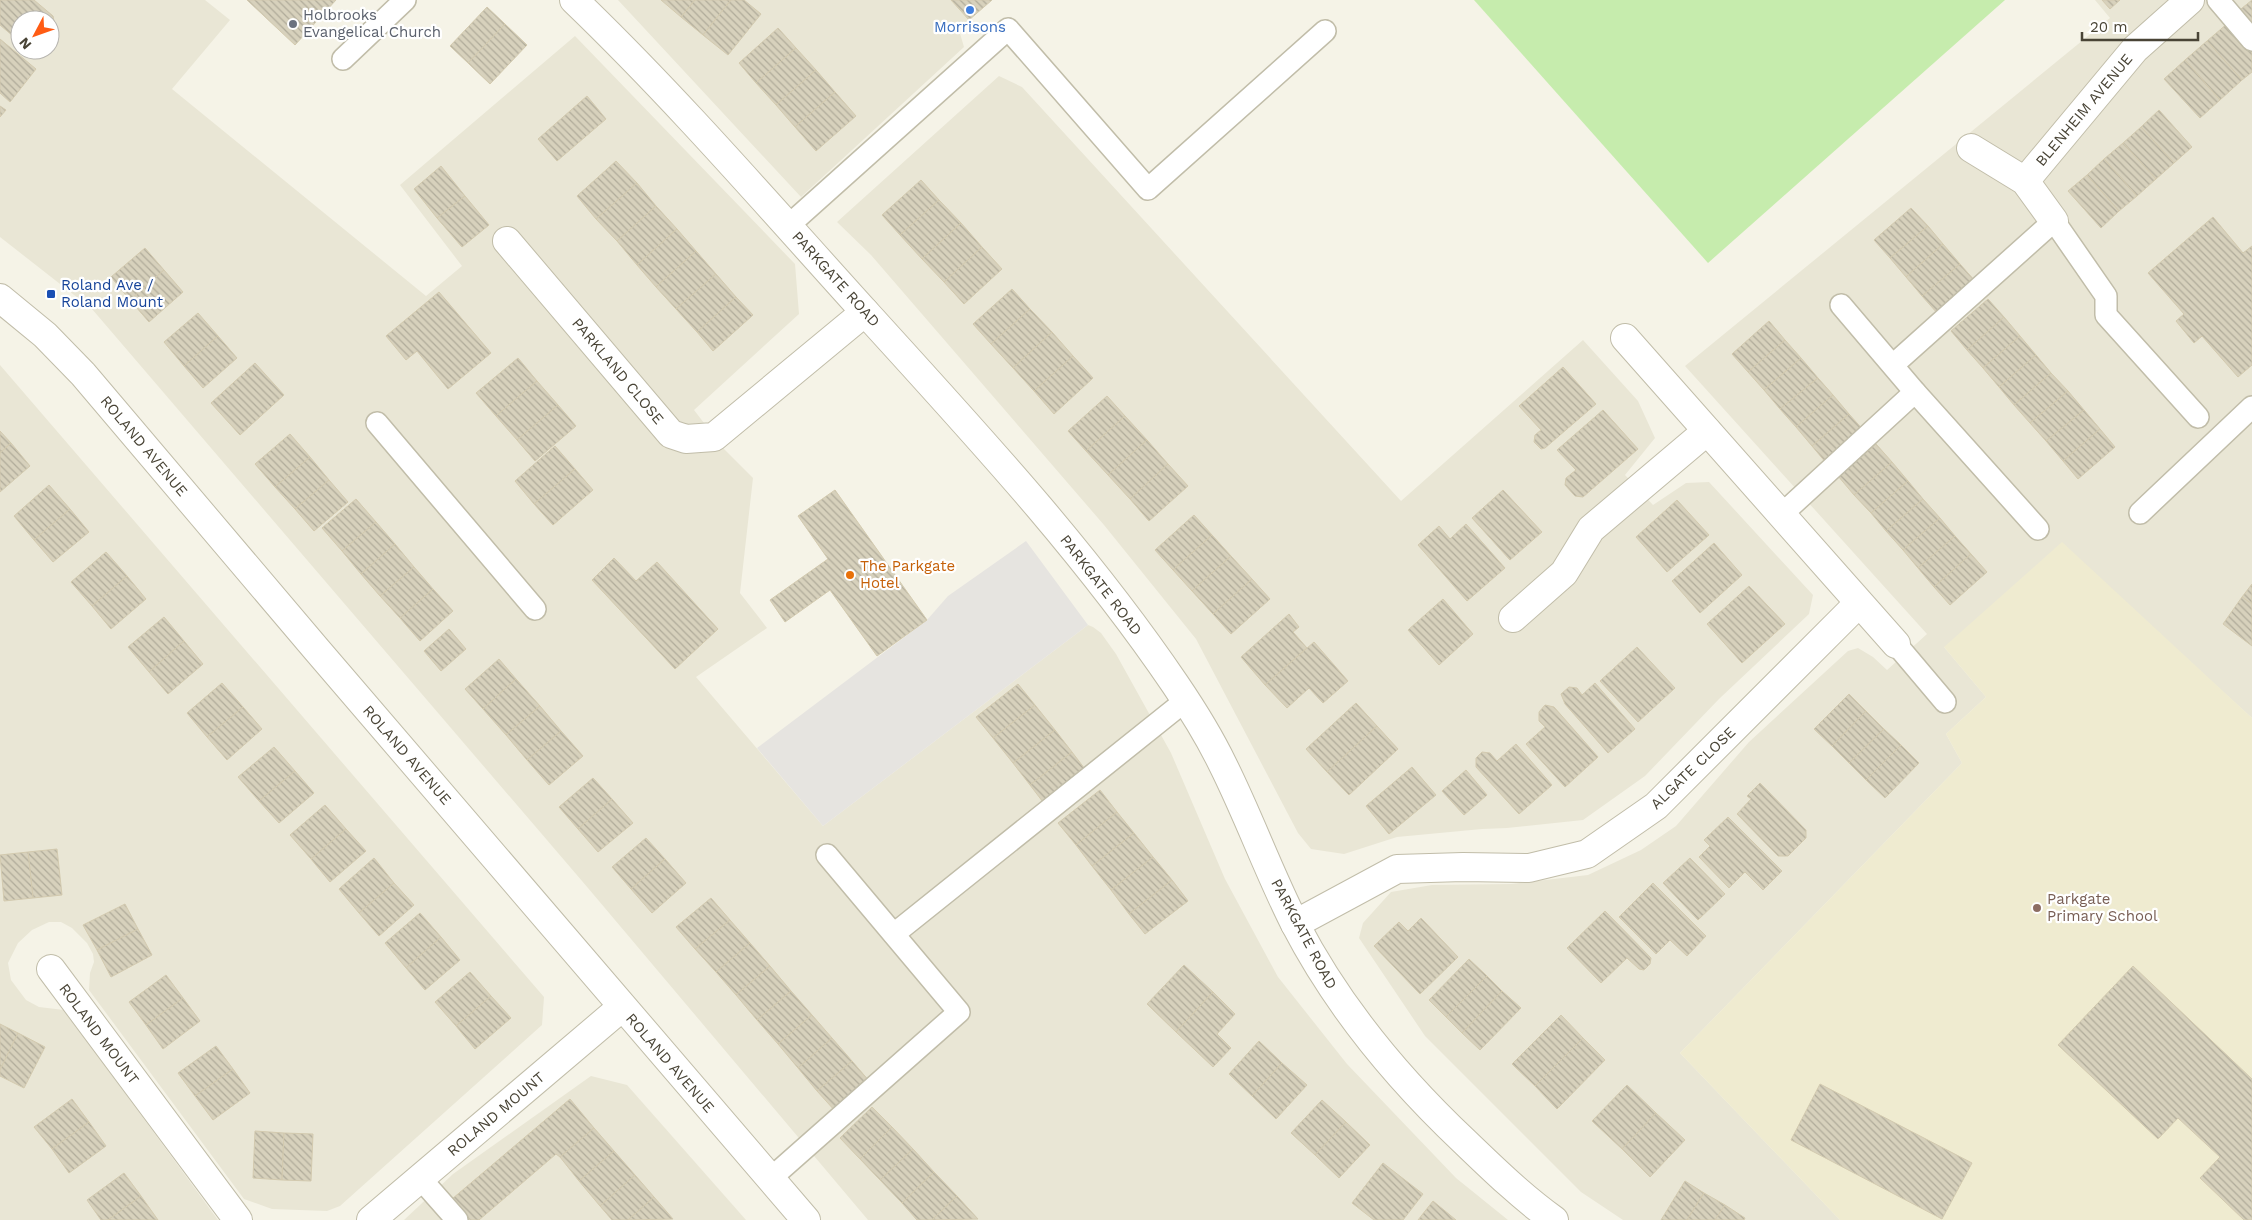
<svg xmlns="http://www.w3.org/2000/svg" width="2252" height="1220" viewBox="0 0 2252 1220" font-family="'Work Sans',sans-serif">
	<defs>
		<pattern id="building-back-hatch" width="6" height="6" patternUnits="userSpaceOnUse" patternTransform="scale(1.25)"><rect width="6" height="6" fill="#d7d1bc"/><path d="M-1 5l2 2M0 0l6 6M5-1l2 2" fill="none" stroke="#b0ab9a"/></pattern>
	</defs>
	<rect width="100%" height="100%" fill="#f5f3e7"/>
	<!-- residential -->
	<g fill="#e9e6d5" fill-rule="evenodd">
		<path d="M0,0H205L230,20L172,89L426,296L462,266L400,185L575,36L795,264L799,314L694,410L724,449L753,478L740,593L767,628L696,677L823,826L1088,625L1093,627L1101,633L1116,654L1171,753L1225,879L1278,977L1347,1064L1456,1178L1508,1220H868L588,888L92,309L0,237ZM20,20H50V50H20Z"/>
		<path d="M618,0H951L969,20L959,30L964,47L801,197Z"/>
		<path d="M2095,0H2252V718L2199,670L1944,647L1986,697L1946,734L1962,763L1680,1053L1840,1220H1623L1581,1192L1425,1036L1359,938L1363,923L1391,892L1432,885L1511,884L1588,875L1641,850L1676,826L1749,742L1848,651L1858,648L1873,657L1887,670L1927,634L1685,366L2110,18Z"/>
		<path d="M999,76L1022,87L1401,501L1583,340L1638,401L1655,438L1625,475L1653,505L1686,483L1709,482L1813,595L1809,614L1719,699L1645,776L1583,820L1507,828L1482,829L1397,837L1344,854L1311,849L1298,833L1196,639L1104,525L871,255L837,222Z"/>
		<path d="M0,365L544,997L542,1025L340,1206L327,1211L272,1209L244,1199L89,990L90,973L94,962L93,954L87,943L72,928L61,922H49L32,930L18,943L8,963L11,980L26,1000L39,1007L64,1010L218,1220H0Z"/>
		<path d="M591,1076L627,1085L746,1220H404L453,1174Z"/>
	</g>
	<!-- education -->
	<path fill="#efebd0" d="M2062,542L2252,718V1220H1840L1680,1053L1962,763L1946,734L1986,697L1944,647Z"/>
	<!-- park -->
	<path fill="#c6ecad" d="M1474,0H2005L1708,263Z"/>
	<!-- parking -->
	<path fill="#e6e4e0" d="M1026,541L1088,625L823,826L757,748L927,620L948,596Z"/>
	<!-- building -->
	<g fill="url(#building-back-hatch)" stroke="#d3caaf">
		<path d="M0,0H34L53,16L56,30L50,36V20H20V42L0,25Z"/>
		<path d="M247,0H336L295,45Z"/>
		<path d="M661,0H695L681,17Z"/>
		<path d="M695,0H731L703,35L681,17Z"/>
		<path d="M731,0H744L761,14L728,55L703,35Z"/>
		<path d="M951,0H992L969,20Z"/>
		<path d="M2102,0H2120L2110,9Z"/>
		<path d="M2252,0V31L2236,13Z"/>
		<path d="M487,7L505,24L468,63L450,46Z"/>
		<path d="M2228,23L2252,50V72L2242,80L2207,41Z"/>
		<path d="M505,24L527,45L490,84L468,63Z"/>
		<path d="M778,28L796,48L756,83L739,63Z"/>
		<path d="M0,39L36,69L10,102L0,93Z"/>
		<path d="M2207,41L2242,80L2220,100L2185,60Z"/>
		<path d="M796,48L816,70L776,105L756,83Z"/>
		<path d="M2185,60L2220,100L2200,118L2164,79Z"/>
		<path d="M816,70L835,92L795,127L776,105Z"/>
		<path d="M835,92L856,116L816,151L795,127Z"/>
		<path d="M587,96L606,119L557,161L538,139Z"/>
		<path d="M0,106L6,110L0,117Z"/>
		<path d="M2159,110L2192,147L2174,163L2141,127Z"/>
		<path d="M2141,127L2174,163L2156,179L2123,143Z"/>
		<path d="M2123,143L2156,179L2137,196L2104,159Z"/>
		<path d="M2104,159L2137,196L2119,211L2087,175Z"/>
		<path d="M616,161L637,183L596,219L577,196Z"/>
		<path d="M441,166L465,196L437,218L414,189Z"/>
		<path d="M2087,175L2119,211L2101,228L2068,191Z"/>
		<path d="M921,180L939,200L900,235L882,215Z"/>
		<path d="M637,183L656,206L617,241L596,219Z"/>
		<path d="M465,196L489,225L462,247L437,218Z"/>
		<path d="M939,200L961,223L922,259L900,235Z"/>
		<path d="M656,206L677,229L637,265L617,241Z"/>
		<path d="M1911,208L1928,226L1890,258L1874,240Z"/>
		<path d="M2213,217L2243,253L2252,246V365L2238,377L2202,336L2194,343L2176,321L2184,314L2148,273Z"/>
		<path d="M961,223L982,247L944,282L922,259Z"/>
		<path d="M1928,226L1943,244L1906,277L1890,258Z"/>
		<path d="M677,229L696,251L656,287L637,265Z"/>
		<path d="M1943,244L1960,264L1922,296L1906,277Z"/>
		<path d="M982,247L1002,269L964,304L944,282Z"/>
		<path d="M145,248L164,270L130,300L111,277Z"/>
		<path d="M696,251L716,274L676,309L656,287Z"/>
		<path d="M1960,264L1975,281L1938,314L1922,296Z"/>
		<path d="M164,270L183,292L149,322L130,300Z"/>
		<path d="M716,274L736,297L697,332L676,309Z"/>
		<path d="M1012,289L1030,309L991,344L973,324Z"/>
		<path d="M439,292L491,353L448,389L417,351L406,360L386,336Z"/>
		<path d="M736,297L753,315L713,351L697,332Z"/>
		<path d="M1988,299L2004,317L1967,350L1951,331Z"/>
		<path d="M1030,309L1052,332L1013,368L991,344Z"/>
		<path d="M198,313L218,336L184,366L164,342Z"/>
		<path d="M2004,317L2020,336L1983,368L1967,350Z"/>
		<path d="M1769,321L1785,340L1748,372L1732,354Z"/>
		<path d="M1052,332L1073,356L1034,391L1013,368Z"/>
		<path d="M218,336L237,358L203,388L184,366Z"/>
		<path d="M2020,336L2036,355L1999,387L1983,368Z"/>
		<path d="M1785,340L1801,358L1764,390L1748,372Z"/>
		<path d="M2036,355L2051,373L2014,405L1999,387Z"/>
		<path d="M1073,356L1093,378L1054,414L1034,391Z"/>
		<path d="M518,358L537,381L496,416L476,393Z"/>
		<path d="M1801,358L1818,378L1780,409L1764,390Z"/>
		<path d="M255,363L284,395L240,435L211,403Z"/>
		<path d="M1563,367L1596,404L1545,448L1541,449L1534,442L1535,435L1541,430L1519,406Z"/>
		<path d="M2051,373L2068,391L2030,423L2014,405Z"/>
		<path d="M1818,378L1833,395L1796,427L1780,409Z"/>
		<path d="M537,381L558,405L517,440L496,416Z"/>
		<path d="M2068,391L2084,410L2046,441L2030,423Z"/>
		<path d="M1833,395L1849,414L1812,446L1796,427Z"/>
		<path d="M1107,396L1125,416L1086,451L1068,431Z"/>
		<path d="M558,405L576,426L535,461L517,440Z"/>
		<path d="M1603,410L1638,449L1583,497L1575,496L1565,485L1566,478L1576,470L1557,450Z"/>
		<path d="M2084,410L2100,429L2063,461L2046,441Z"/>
		<path d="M1849,414L1865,432L1827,464L1812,446Z"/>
		<path d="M1125,416L1147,440L1108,475L1086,451Z"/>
		<path d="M2100,429L2115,447L2078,479L2063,461Z"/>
		<path d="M0,431L11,443L0,453Z"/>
		<path d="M290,434L310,457L275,487L255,464Z"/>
		<path d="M1147,440L1168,464L1130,499L1108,475Z"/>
		<path d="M11,443L30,466L0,492V453Z"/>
		<path d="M1876,444L1892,462L1854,495L1838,476Z"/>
		<path d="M555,446L575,469L534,504L515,481Z"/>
		<path d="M310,457L329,480L295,509L275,487Z"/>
		<path d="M1892,462L1908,481L1871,513L1854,495Z"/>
		<path d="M1168,464L1188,486L1149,521L1130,499Z"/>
		<path d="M575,469L593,490L553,525L534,504Z"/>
		<path d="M329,480L348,502L314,531L295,509Z"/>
		<path d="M1908,481L1923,499L1886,531L1871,513Z"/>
		<path d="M49,485L70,509L34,540L14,516Z"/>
		<path d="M835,490L927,620L877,656L830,590L785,622L770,600L828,559L798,516Z"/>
		<path d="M1503,490L1542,532L1510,560L1472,518Z"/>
		<path d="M356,499L376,522L342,551L322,528Z"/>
		<path d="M1923,499L1940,518L1903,550L1886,531Z"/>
		<path d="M1677,500L1709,535L1667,572L1636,537Z"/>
		<path d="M70,509L89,532L53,562L34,540Z"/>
		<path d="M1194,515L1212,535L1173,570L1155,550Z"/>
		<path d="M1940,518L1955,536L1918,568L1903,550Z"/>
		<path d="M376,522L395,544L361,574L342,551Z"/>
		<path d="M1466,524L1505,568L1467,601L1418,545L1439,526L1450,539Z"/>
		<path d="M1212,535L1231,556L1192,591L1173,570Z"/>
		<path d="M1955,536L1971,554L1934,587L1918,568Z"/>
		<path d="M1714,543L1742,575L1700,613L1672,581Z"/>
		<path d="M395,544L414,567L380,596L361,574Z"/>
		<path d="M106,552L127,576L92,606L71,582Z"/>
		<path d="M1971,554L1987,572L1950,605L1934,587Z"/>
		<path d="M1231,556L1252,579L1213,614L1192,591Z"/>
		<path d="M614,558L636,581L657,562L718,629L675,669L592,580Z"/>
		<path d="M414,567L433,589L400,618L380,596Z"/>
		<path d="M127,576L146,599L111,629L92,606Z"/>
		<path d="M1252,579L1270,599L1231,634L1213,614Z"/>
		<path d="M2252,584V604L2242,597Z"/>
		<path d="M1749,586L1785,624L1742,663L1707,624Z"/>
		<path d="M433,589L453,611L420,641L400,618Z"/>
		<path d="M2242,597L2252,604V646L2223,624Z"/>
		<path d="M1443,599L1473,634L1439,665L1408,630Z"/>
		<path d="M1289,614L1299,627L1293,632L1307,648L1265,685L1241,657Z"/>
		<path d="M164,617L184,641L149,672L128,647Z"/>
		<path d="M449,629L466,649L441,671L424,651Z"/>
		<path d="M184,641L203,664L168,694L149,672Z"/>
		<path d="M1314,642L1348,681L1323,703L1309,688L1287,708L1265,685Z"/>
		<path d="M1637,647L1675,688L1638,722L1600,681Z"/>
		<path d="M499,659L516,679L483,709L465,689Z"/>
		<path d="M516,679L540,706L506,735L483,709Z"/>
		<path d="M222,683L243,707L207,737L187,713Z"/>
		<path d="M1595,683L1635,729L1608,753L1565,704L1561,694L1569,687L1577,688L1582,695Z"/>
		<path d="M1018,684L1035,705L993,738L976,717Z"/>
		<path d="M1849,694L1866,711L1832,746L1814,729Z"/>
		<path d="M1356,703L1377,726L1327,772L1306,749Z"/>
		<path d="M1035,705L1055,730L1013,763L993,738Z"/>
		<path d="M1545,705L1554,707L1598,757L1565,787L1526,744L1545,727L1539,721V712Z"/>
		<path d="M540,706L561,731L527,760L506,735Z"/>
		<path d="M243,707L262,729L227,760L207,737Z"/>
		<path d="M1866,711L1884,729L1849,763L1832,746Z"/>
		<path d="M1377,726L1398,749L1349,795L1327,772Z"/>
		<path d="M1884,729L1901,745L1866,780L1849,763Z"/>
		<path d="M1055,730L1072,752L1030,785L1013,763Z"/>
		<path d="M561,731L583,756L549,785L527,760Z"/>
		<path d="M1516,744L1552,785L1519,814L1476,767V758L1482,752L1490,753L1497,761Z"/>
		<path d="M1901,745L1919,763L1885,798L1866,780Z"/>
		<path d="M274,747L295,771L259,801L238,777Z"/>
		<path d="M1072,752L1088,773L1046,806L1030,785Z"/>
		<path d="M1412,767L1436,795L1389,834L1366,806Z"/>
		<path d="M1466,770L1487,795L1464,815L1442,791Z"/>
		<path d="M295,771L314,793L279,823L259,801Z"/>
		<path d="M593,778L612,799L578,829L559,807Z"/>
		<path d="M1760,783L1806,830V838L1788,856H1778L1737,814L1751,799L1747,796Z"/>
		<path d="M1100,790L1117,812L1076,845L1058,823Z"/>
		<path d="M612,799L633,823L598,852L578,829Z"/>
		<path d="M325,805L346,829L311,859L290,835Z"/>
		<path d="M1117,812L1134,833L1092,866L1076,845Z"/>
		<path d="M1728,817L1782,871L1763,890L1745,872L1729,888L1699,857L1710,846L1704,840Z"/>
		<path d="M346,829L366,851L330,882L311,859Z"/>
		<path d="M1134,833L1153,857L1111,890L1092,866Z"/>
		<path d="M646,838L665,859L631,889L612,867Z"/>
		<path d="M57,849L62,895L33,898L28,852Z"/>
		<path d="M28,852L33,898L4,901L0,855Z"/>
		<path d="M1153,857L1172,880L1129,914L1111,890Z"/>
		<path d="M374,858L394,883L359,913L339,889Z"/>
		<path d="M1690,858L1725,894L1698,920L1663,883Z"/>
		<path d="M665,859L686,883L652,913L631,889Z"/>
		<path d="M1172,880L1188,901L1145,934L1129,914Z"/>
		<path d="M394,883L414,905L379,936L359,913Z"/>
		<path d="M1653,883L1706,936L1687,956L1670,940L1656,954L1619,917Z"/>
		<path d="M711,898L730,920L695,949L676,927Z"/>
		<path d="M125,904L138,929L97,950L83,925Z"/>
		<path d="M1605,911L1651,958L1650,964L1644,970L1639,969L1627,958L1601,983L1567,948Z"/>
		<path d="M420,913L441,937L406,968L385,943Z"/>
		<path d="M1421,918L1458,957L1420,994L1374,946L1399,922L1408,931Z"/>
		<path d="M730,920L750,943L716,972L695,949Z"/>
		<path d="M138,929L152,955L111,977L97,950Z"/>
		<path d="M441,937L460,960L425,990L406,968Z"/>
		<path d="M750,943L770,966L736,995L716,972Z"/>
		<path d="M1469,959L1487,976L1446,1017L1429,1000Z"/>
		<path d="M1184,965L1213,992L1176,1032L1147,1004Z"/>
		<path d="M770,966L791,991L757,1020L736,995Z"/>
		<path d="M2133,966L2252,1079V1220H2244L2200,1178L2220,1157L2178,1118L2158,1139L2058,1045Z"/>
		<path d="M470,972L491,996L456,1026L435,1002Z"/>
		<path d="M166,975L183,998L146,1025L129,1002Z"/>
		<path d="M1487,976L1502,991L1462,1033L1446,1017Z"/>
		<path d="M791,991L812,1015L778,1044L757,1020Z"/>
		<path d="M1502,991L1521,1008L1480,1050L1462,1033Z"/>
		<path d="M1213,992L1235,1014L1217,1034L1231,1048L1213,1067L1176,1032Z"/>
		<path d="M491,996L511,1018L475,1049L456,1026Z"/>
		<path d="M183,998L200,1021L163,1049L146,1025Z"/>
		<path d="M812,1015L832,1038L798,1068L778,1044Z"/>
		<path d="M1561,1015L1583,1038L1535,1086L1512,1064Z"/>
		<path d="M0,1024L18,1033L0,1070Z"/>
		<path d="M18,1033L45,1047L24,1088L0,1076V1070Z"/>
		<path d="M832,1038L852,1061L817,1091L798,1068Z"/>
		<path d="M1583,1038L1605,1060L1557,1109L1535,1086Z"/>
		<path d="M1259,1041L1282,1063L1252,1096L1229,1074Z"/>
		<path d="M216,1046L233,1069L195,1096L178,1073Z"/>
		<path d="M852,1061L870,1082L836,1112L817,1091Z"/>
		<path d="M1282,1063L1307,1085L1276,1119L1252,1096Z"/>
		<path d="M233,1069L250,1093L213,1120L195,1096Z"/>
		<path d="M1820,1084L1972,1163L1942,1219L1791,1140Z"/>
		<path d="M1627,1085L1656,1113L1622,1149L1592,1121Z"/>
		<path d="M72,1099L89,1122L52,1149L34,1127Z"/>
		<path d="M570,1099L594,1128L560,1157L556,1154L479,1220H470L452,1199Z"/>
		<path d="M1322,1100L1346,1122L1315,1155L1291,1133Z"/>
		<path d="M872,1107L892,1127L860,1159L840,1138Z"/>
		<path d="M1656,1113L1685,1140L1650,1177L1622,1149Z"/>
		<path d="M89,1122L106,1146L69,1173L52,1149Z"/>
		<path d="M1346,1122L1370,1145L1339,1178L1315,1155Z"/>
		<path d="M892,1127L913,1149L880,1180L860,1159Z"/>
		<path d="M594,1128L614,1151L579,1181L560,1157Z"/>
		<path d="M255,1131L284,1133L282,1180L253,1178Z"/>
		<path d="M284,1133L313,1134L311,1181L282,1180Z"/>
		<path d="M913,1149L934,1172L902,1203L880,1180Z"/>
		<path d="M614,1151L635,1175L600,1206L579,1181Z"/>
		<path d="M1383,1163L1423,1194L1403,1220H1374L1352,1203Z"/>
		<path d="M934,1172L957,1196L932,1220H917L902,1203Z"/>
		<path d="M124,1173L141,1196L108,1220H101L87,1200Z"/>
		<path d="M635,1175L654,1197L628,1220H612L600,1206Z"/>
		<path d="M1685,1181L1704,1193L1687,1220H1661Z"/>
		<path d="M1704,1193L1725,1205L1715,1220H1687Z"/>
		<path d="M141,1196L158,1220H108Z"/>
		<path d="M957,1196L978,1219L932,1220Z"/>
		<path d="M654,1197L673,1219L628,1220Z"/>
		<path d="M1433,1201L1456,1220H1418Z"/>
		<path d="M1725,1205L1745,1218L1744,1220H1715Z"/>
	</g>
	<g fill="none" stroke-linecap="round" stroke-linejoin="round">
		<!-- service casing -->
		<g stroke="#c1bda9" stroke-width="24">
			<g id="service">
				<path d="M2218,0L2252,40"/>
				<path d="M343,59L405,0"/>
				<path d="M788,226L1008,29L1148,189L1325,31"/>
				<path d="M1841,305L1915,392"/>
				<path d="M1893,365L2054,221L2106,296V315L2198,417"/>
				<path d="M377,423L535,609"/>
				<path d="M2140,513L2252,407"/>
				<path d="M1781,515L1915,392L2038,529"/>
				<path d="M1896,644L1945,702"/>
				<path d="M894,934L1185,701"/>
				<path d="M420,1178L457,1220"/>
				<path d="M770,1179L959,1012L827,855"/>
			</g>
		</g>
		<!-- minor casing -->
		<g stroke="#c1bda9" stroke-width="30">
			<g id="minor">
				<path d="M1971,148L2025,181L2054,221"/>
				<path d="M2025,181L2135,49L2190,0"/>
				<path d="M507,241L671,434L686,439L714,437L865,312"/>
				<path d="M0,298L45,335L83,374L317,650L806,1220"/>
				<path d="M1625,338L1896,644"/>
				<path d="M1513,618L1564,573L1591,529L1707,431"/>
				<path d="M1295,924L1397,869L1463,867L1529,868L1587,854L1656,806L1858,604"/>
				<path d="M51,969L238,1220"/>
				<path d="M371,1220L622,1007"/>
			</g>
		</g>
		<!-- tertiary casing -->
		<g stroke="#c1bda9" stroke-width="30">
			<path id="tertiary" d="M574,0C677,99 770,207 866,313C974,432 1084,550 1175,684C1192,709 1210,738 1223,765C1249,817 1269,873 1295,924C1338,1007 1397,1078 1465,1142C1493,1169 1522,1197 1554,1220"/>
		</g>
		<!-- service -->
		<use href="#service" stroke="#fff" stroke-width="21"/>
		<!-- minor -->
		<use href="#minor" stroke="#fff" stroke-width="28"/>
		<!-- tertiary -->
		<use href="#tertiary" stroke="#fff" stroke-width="28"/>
	</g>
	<!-- markers -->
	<circle fill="#3f7fe0" stroke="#fff" stroke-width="2" cx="970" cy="10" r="5"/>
	<circle fill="#6b7280" stroke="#fff" stroke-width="2" cx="293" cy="24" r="5"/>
	<rect fill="#1a4fb4" stroke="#fff" stroke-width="2" x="46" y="289" width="10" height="10" rx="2.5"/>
	<circle fill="#e8710a" stroke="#fff" stroke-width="2" cx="850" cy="575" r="5"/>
	<circle fill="#8d6e63" stroke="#fff" stroke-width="2" cx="2037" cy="908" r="5"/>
	<g text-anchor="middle" stroke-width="4.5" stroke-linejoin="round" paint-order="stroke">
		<!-- worship labels -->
		<g font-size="15" fill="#5b616d" stroke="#fff" text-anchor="start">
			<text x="303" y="20">Holbrooks<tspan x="303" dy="17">Evangelical Church</tspan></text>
		</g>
		<!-- shop labels -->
		<g font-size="15" fill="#366cbe" stroke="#fff">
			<text x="970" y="32">Morrisons</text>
		</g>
		<!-- street labels -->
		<g font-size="15" fill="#494436" stroke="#fff">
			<text transform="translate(2084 110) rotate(-50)" y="5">BLENHEIM AVENUE</text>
			<text transform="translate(836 279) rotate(48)" y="5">PARKGATE ROAD</text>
			<text transform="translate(618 371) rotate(50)" y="5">PARKLAND CLOSE</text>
			<text transform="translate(144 446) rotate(50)" y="5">ROLAND AVENUE</text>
			<text transform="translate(1101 585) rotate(52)" y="5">PARKGATE ROAD</text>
			<text transform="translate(407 755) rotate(49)" y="5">ROLAND AVENUE</text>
			<text transform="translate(1693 768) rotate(-44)" y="5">ALGATE CLOSE</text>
			<text transform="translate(1304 934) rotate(62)" y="5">PARKGATE ROAD</text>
			<text transform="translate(99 1034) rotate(53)" y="5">ROLAND MOUNT</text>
			<text transform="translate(670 1063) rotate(49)" y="5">ROLAND AVENUE</text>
			<text transform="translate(496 1114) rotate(-40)" y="5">ROLAND MOUNT</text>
		</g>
		<!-- transit labels -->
		<g font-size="15" fill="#164399" stroke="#fff" text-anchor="start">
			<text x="61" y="290">Roland Ave /<tspan x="61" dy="17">Roland Mount</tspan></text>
		</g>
		<!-- food labels -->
		<g font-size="15" fill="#c56008" stroke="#fff" text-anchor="start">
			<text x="860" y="571">The Parkgate<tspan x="860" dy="17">Hotel</tspan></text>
		</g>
		<!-- education labels -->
		<g font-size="15" fill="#785e54" stroke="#fff" text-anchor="start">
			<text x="2047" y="904">Parkgate<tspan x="2047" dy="17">Primary School</tspan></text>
		</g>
	</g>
	<!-- north arrow -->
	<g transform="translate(35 35) rotate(229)"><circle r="24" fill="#ffffff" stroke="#b6b4af"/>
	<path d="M0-4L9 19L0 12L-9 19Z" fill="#ff5c14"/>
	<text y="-8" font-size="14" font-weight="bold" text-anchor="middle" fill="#494436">N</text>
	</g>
	<!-- scale -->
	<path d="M2082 32v8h116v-8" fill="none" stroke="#494436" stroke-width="2.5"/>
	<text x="2090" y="32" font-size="15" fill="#494436" stroke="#ffffff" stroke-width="4" paint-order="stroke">20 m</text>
</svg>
